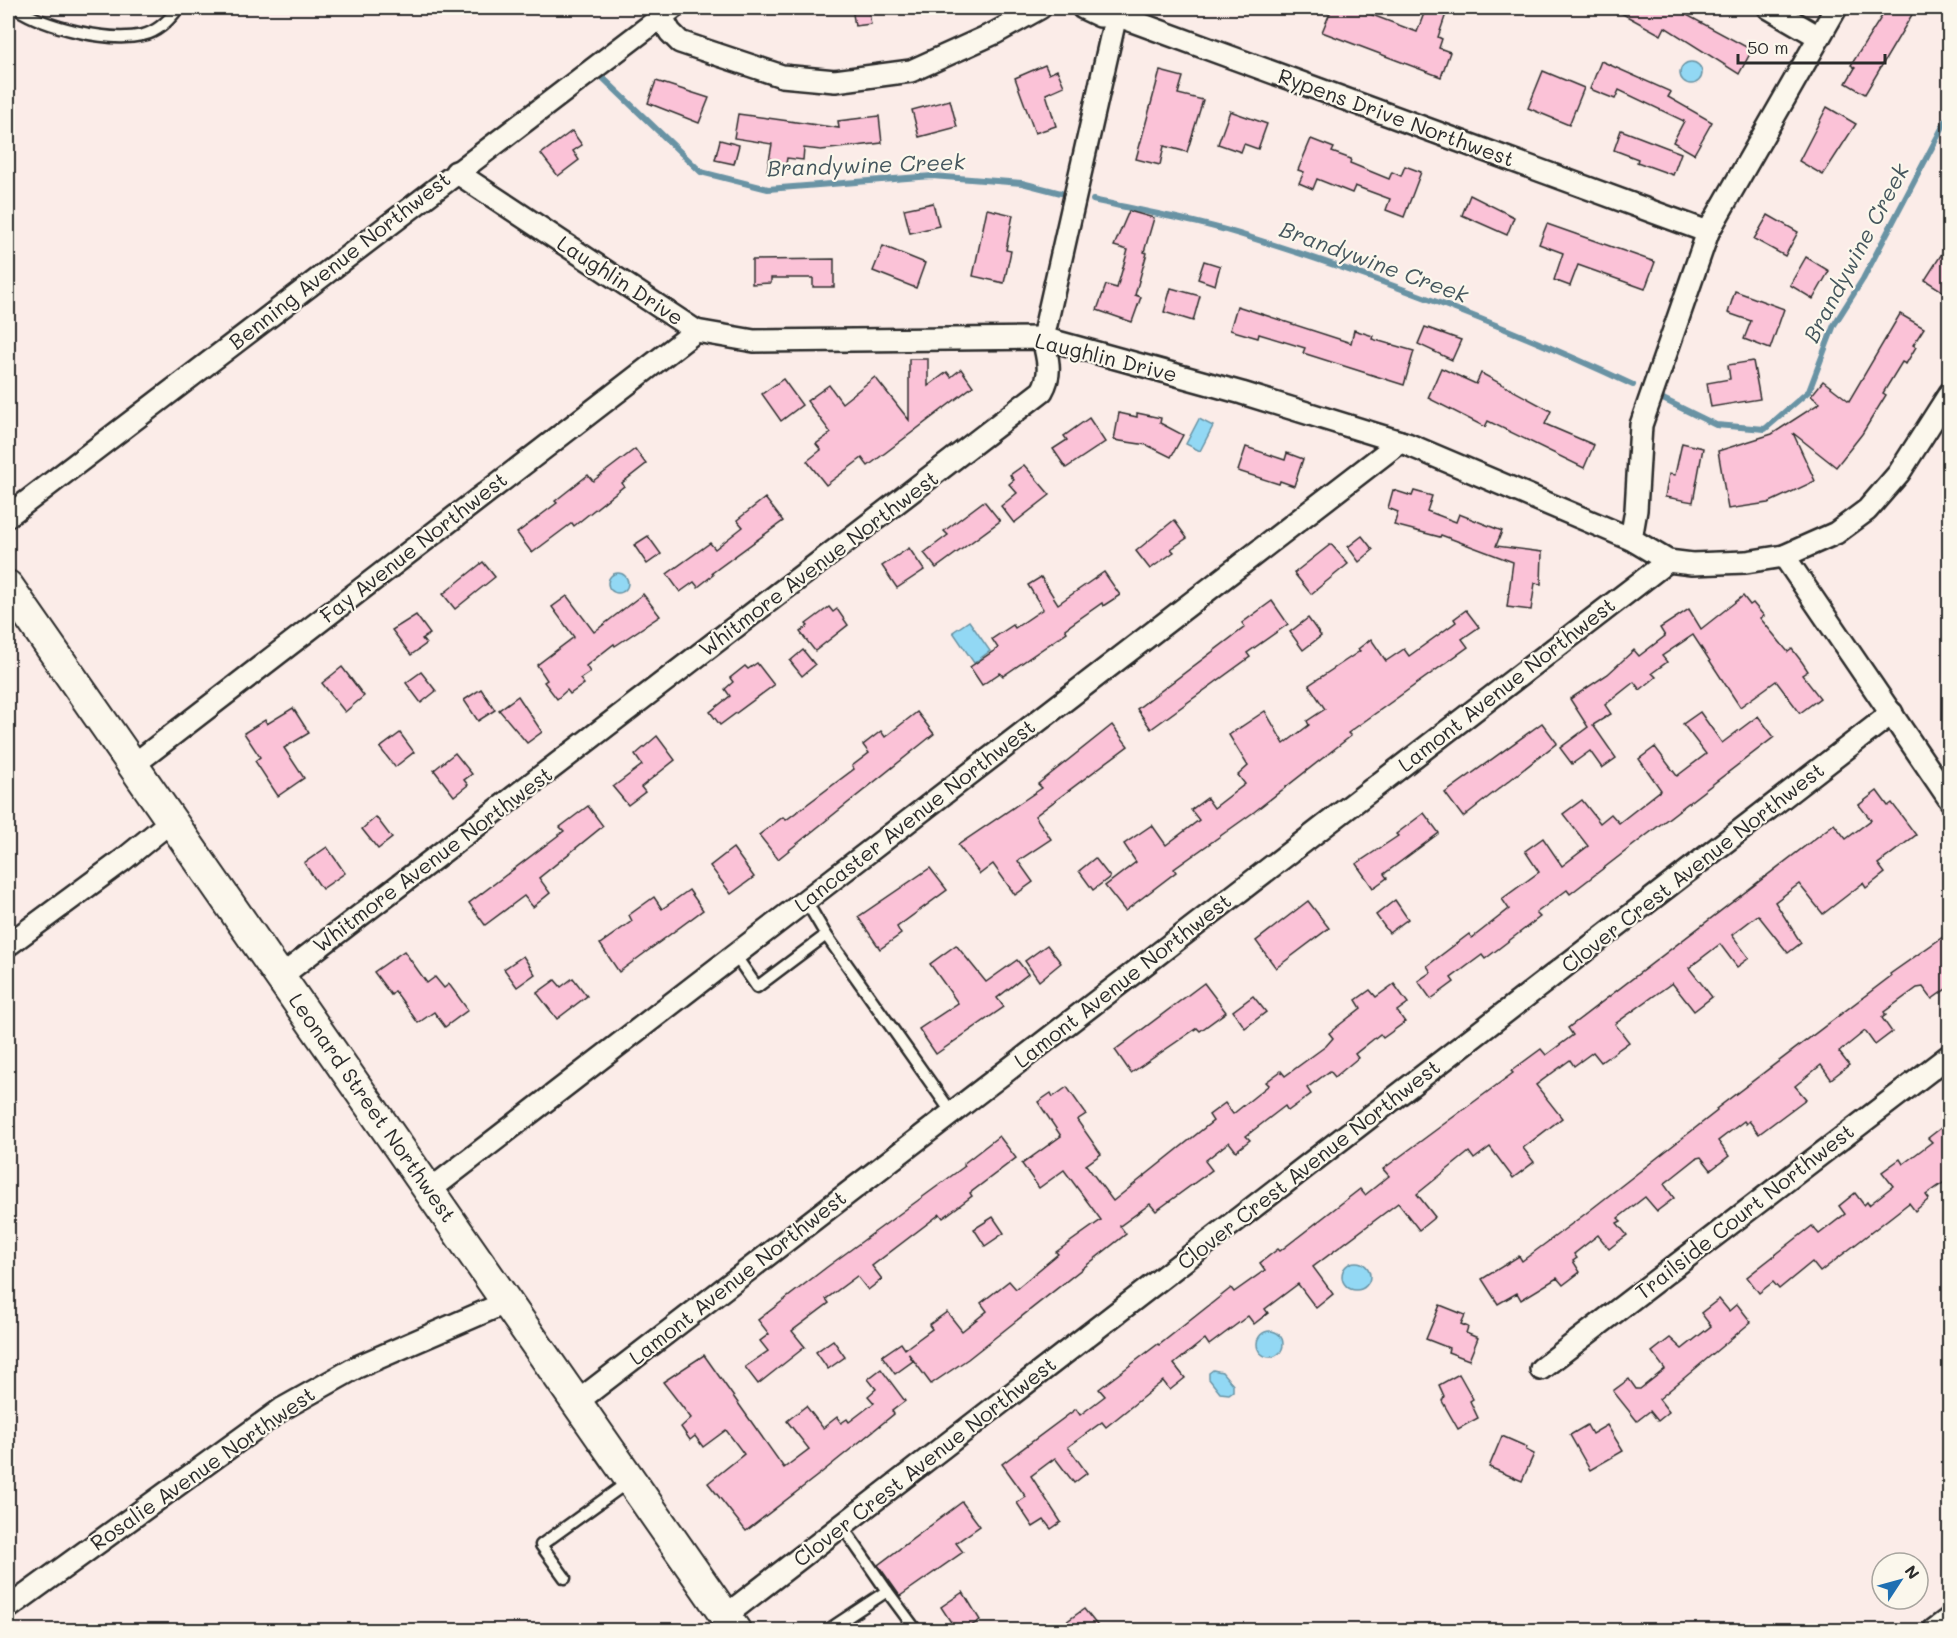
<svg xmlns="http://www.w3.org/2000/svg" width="1957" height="1638" viewBox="0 0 1957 1638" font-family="Mali,sans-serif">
	<rect width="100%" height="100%" fill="#fbece8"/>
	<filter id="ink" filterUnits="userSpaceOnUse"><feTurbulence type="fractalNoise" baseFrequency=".0167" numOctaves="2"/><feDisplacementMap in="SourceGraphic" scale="12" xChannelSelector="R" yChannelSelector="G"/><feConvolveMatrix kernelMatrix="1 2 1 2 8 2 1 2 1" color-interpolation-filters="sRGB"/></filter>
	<g filter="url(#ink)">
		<!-- water -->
		<g fill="#92d8f4" stroke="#6993a4" stroke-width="1.5">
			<circle cx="1691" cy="73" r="11"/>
			<path d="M1199,419L1213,426L1200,451L1186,444Z"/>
			<circle cx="618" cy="583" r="10"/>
			<path d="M969,621L990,651L974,663L953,632Z"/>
			<circle cx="1356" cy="1276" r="14"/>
			<circle cx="1270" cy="1344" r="13"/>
			<path d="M1213,1370L1222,1372L1233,1385V1391L1229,1394L1220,1393L1209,1379V1373Z"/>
		</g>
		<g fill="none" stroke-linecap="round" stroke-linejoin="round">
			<!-- stream -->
			<g stroke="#6993a4" stroke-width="6">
				<path d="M602,77L701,172L768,189L932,176L1022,183L1061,193"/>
				<path d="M1093,200C1145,212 1201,221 1252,238C1382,279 1510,327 1633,385"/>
				<path d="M1663,399L1716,425L1765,429L1809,391L1834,325L1863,279L1950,113"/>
			</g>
		</g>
		<!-- building -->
		<g fill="#fbc2d7" stroke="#2b2b2b" stroke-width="1.5">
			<path d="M852,8H868L871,24L855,26Z"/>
			<path d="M1332,8H1354L1417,32L1426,8H1448L1438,37L1442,39L1439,48L1450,52L1441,77L1322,32Z"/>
			<path d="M1612,8H1674L1752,50L1739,74L1665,27L1661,35Z"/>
			<path d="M1887,8H1916L1865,94L1846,83L1855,68L1851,65Z"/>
			<path d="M1601,61L1671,92L1668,97L1712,122L1694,154L1673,142L1684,121L1619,90L1615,99L1590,89Z"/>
			<path d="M1045,65L1049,74L1057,70L1064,86L1046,94L1056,126L1035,133L1015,78Z"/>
			<path d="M1160,71L1183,77L1178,94L1203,100L1187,152L1164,146L1160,165L1136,159Z"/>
			<path d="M1543,71L1584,88L1569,125L1528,108Z"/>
			<path d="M656,81L709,98L699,123L648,103Z"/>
			<path d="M950,100L957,127L919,137L912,110Z"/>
			<path d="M1827,107L1856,124L1823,175L1799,161Z"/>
			<path d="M1230,111L1267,124L1258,149L1244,144L1241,152L1218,144Z"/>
			<path d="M738,114L839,128L838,121L879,116L882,143L821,150L804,148L803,160L787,158L784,175L767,172L772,144L734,138Z"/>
			<path d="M1621,130L1681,153L1673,175L1637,162L1638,159L1614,150Z"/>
			<path d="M572,131L582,145L573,151L579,160L558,176L541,154Z"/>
			<path d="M1311,139L1334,148L1332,152L1351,159L1350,163L1389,179L1392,172L1401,176L1405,166L1421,172L1404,217L1386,210L1390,199L1355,186L1352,193L1317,179L1313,189L1299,183L1304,172L1298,170Z"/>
			<path d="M720,140L739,145L734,164L715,160Z"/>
			<path d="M1470,195L1514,217L1507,235L1462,215Z"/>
			<path d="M933,203L939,226L910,233L904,209Z"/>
			<path d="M987,209L1013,215L1006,250L1011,251L1004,283L973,276Z"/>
			<path d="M1129,211L1154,218L1144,252L1147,253L1135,295L1141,297L1132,322L1097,310L1106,285L1117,288L1128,250L1114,246Z"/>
			<path d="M1768,215L1798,232L1785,256L1754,239Z"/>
			<path d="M1547,224L1655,262L1645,289L1578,265L1570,286L1554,280L1563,253L1539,244Z"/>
			<path d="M1950,241V296L1925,280Z"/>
			<path d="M883,246L925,263L916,288L873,271Z"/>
			<path d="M1806,257L1829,271L1813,299L1790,285Z"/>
			<path d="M834,259V287H813V278H771V283L752,284V260Z"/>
			<path d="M1204,261L1220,266L1215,285L1198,279Z"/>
			<path d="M1171,288L1200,296L1193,321L1164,312Z"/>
			<path d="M1735,291L1784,309L1770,349L1744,339L1751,321L1728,313Z"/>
			<path d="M1237,306L1351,343L1354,330L1373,336L1372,339L1414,351L1404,385L1303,353L1305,348L1259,334L1258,338L1230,330Z"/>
			<path d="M1900,314L1924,328L1913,345L1916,347L1906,364L1902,362L1883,393L1886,395L1862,434L1836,467L1793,433L1815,481L1768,503L1728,509L1718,451L1772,434L1820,403L1811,396L1823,381L1849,401Z"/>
			<path d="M1425,327L1461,340L1452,360L1418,344Z"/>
			<path d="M909,359H928V386L947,372L951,377L961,369L973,386L868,466L862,458L826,485L807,461L821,450L816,444L831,433L807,401L829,385L842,403L875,377L909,420Z"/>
			<path d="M1753,361L1760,399L1711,407L1707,383L1730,379L1728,365Z"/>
			<path d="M1441,368L1476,384L1481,373L1551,411L1545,424L1594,445L1584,468L1488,421L1485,427L1428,398Z"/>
			<path d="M783,379L802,405L781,421L762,394Z"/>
			<path d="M1119,413L1137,417V413L1161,418L1160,423L1183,435L1171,457L1147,445L1114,440Z"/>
			<path d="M1089,418L1105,442L1066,468L1053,449L1067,440L1064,436Z"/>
			<path d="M1682,443L1703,448L1693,502L1665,497L1669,474L1675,475Z"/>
			<path d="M1246,447L1285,460L1287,453L1303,459L1294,486L1280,481L1279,484L1238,471Z"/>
			<path d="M635,449L646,464L622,483L624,486L574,526L572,523L532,553L517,533L557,503L555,501L588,475L593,481Z"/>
			<path d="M1024,465L1050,495L1014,523L1001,506L1017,493L1009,484L1014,480L1010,475Z"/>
			<path d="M1393,490L1412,496L1414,491L1432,496L1427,511L1456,522L1459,514L1502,531L1496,546L1542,552L1541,584L1535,583L1531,610L1507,607L1513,562L1441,535L1440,537L1394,525L1398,512L1388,508Z"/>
			<path d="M765,498L783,521L712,573L713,575L698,587L694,582L680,592L667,574L710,543L715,549L743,527L737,520Z"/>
			<path d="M984,501L1000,521L936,568L924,553L948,535L944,531Z"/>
			<path d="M1174,520L1187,538L1171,549L1174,552L1150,569L1136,551Z"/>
			<path d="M648,536L661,554L647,564L634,545Z"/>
			<path d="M1362,536L1373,550L1359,562L1348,547Z"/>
			<path d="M1331,544L1348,564L1311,594L1294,573Z"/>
			<path d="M909,548L924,570L897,588L882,566Z"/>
			<path d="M483,562L495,577L455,609L443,594Z"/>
			<path d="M1104,572L1120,595L1103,606L1102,603L1065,629L1067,632L1003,676L1000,673L982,685L970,667L998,648L992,639L1013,625L1015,628L1043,609L1028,585L1041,577L1058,604Z"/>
			<path d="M643,594L660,616L615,646L614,644L586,666L590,672L580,679L584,684L570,694L567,690L557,699L544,682L547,680L537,665L574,637L552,607L567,596L594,632Z"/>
			<path d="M1743,596L1750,605L1753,603L1764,616L1760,618L1788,652L1792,649L1802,662L1808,671L1802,675L1820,698L1800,713L1776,681L1740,707L1693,635L1662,656L1667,662L1652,673L1656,677L1640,690L1634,682L1605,705L1611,714L1593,725L1616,758L1602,768L1590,751L1572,764L1560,748L1588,727L1570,699L1608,674L1634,650L1639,656L1665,636L1660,628L1689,609L1701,629Z"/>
			<path d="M1272,601L1288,624L1247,653L1250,657L1151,729L1137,709L1245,627L1242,623Z"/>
			<path d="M829,607L833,612L837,609L848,625L815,651L800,632L808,626L806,624Z"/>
			<path d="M1466,610L1479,627L1462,639L1468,647L1348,733L1351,736L1254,812L1174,869L1176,872L1125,911L1105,886L1136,862L1124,844L1152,825L1166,845L1199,820L1191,810L1207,798L1214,808L1245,784L1238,775L1248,766L1229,735L1265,711L1284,744L1309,725L1307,721L1325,709L1309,685L1360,651L1358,649L1371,639L1386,661L1404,649L1409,656L1456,622L1454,619Z"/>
			<path d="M416,615L430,634L422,639L426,644L411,655L392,630Z"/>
			<path d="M1308,618L1321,636L1303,650L1290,632Z"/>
			<path d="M803,650L815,665L802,676L790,661Z"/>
			<path d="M757,663L774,685L720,725L710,712L730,696L725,689L733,682L730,678L745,666L748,669Z"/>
			<path d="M342,667L364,696L345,712L322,683Z"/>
			<path d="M421,672L436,691L421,703L406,683Z"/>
			<path d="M481,689L495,710L478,721L464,700Z"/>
			<path d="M518,696L542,732L527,743L499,710Z"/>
			<path d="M293,708L309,733L284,748L304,778L278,796L255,761L260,757L244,733L265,720L267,724Z"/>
			<path d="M917,712L934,734L778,859L759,835L783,817L786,820L854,769L852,766L869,753L863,745L881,731L885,737Z"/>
			<path d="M1700,712L1722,743L1758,716L1774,737L1570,894L1567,890L1536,913L1540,917L1485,959L1482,955L1451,978L1454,982L1431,999L1418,981L1431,972L1427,966L1469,934L1472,938L1509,909L1502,899L1539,872L1525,851L1543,838L1562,866L1588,846L1563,814L1582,800L1600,823L1611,814L1619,823L1661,790L1639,759L1655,747L1677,776L1706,754L1683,724Z"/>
			<path d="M1542,723L1557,743L1463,817L1445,793Z"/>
			<path d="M1112,725L1128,746L1035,816L1051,839L1018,861L1033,882L1015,895L993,864L980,874L958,845L1042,788L1038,784Z"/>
			<path d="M400,733L414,752L395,767L380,748Z"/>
			<path d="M657,736L675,760L641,787L645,792L628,805L613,787L642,765L635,755Z"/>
			<path d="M455,753L472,774L464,780L468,785L454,796L434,770Z"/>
			<path d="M1877,791L1888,806L1892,803L1916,835L1878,864L1885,873L1866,888L1863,883L1823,914L1799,884L1775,902L1801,943L1788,953L1758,915L1732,935L1749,958L1737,967L1720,944L1689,968L1712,997L1694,1011L1672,983L1615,1024L1629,1042L1601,1062L1593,1052L1574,1066L1570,1060L1536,1085L1562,1118L1523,1148L1534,1162L1513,1178L1490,1147L1474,1159L1469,1152L1417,1194L1435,1217L1419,1230L1398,1203L1313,1267L1333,1294L1316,1308L1298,1284L1265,1309L1268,1313L1254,1324L1248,1316L1209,1345L1205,1339L1174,1364L1185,1378L1170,1390L1163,1381L1106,1427L1102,1422L1068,1447L1087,1473L1074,1483L1055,1458L1031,1476L1061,1522L1051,1529L1044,1520L1033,1527L1017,1503L1026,1497L1002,1464L1076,1409L1080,1415L1105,1396L1099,1389L1108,1382L1158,1344L1159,1345L1231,1288L1234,1292L1265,1270L1260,1263L1278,1249L1280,1251L1360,1189L1365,1195L1389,1176L1383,1169L1513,1073L1511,1071L1541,1049L1546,1055L1573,1035L1568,1028L1834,824L1846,839L1871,820L1859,805Z"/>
			<path d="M588,806L603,826L539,878L550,893L533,907L524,896L485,925L469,903L564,831L560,827Z"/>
			<path d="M1424,813L1439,833L1384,874L1387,878L1373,888L1356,864L1398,836L1396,834Z"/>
			<path d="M376,817L392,838L378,849L362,829Z"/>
			<path d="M327,847L345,873L322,889L304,863Z"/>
			<path d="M733,848L754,877L731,894L710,866Z"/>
			<path d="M1095,858L1110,877L1093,890L1079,871Z"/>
			<path d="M930,868L947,890L897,927L901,934L880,949L858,917Z"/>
			<path d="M689,890L703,910L619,972L600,944L632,921L629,915L654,897L662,909Z"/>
			<path d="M1395,900L1408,919L1389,933L1376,915Z"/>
			<path d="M1308,901L1329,928L1276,968L1256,941Z"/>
			<path d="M1950,932V986L1932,999L1923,987L1917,988L1884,1012L1886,1015L1882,1018L1892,1032L1875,1045L1865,1031L1839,1052L1849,1065L1831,1079L1821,1065L1795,1086L1806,1099L1759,1134L1749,1121L1746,1124L1744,1121L1718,1141L1729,1156L1711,1170L1701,1157L1697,1158L1673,1177L1664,1184L1674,1198L1657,1211L1645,1197L1618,1218L1621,1221L1617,1223L1627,1235L1619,1241L1609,1249L1598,1235L1574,1254L1577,1258L1573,1261L1580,1272L1563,1285L1557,1278L1521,1300L1517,1293L1498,1304L1482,1279L1519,1256L1522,1261L1589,1211L1717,1111L1716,1109L1891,976L1890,974Z"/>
			<path d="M956,945L986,982L1017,960L1028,974L997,998L1004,1007L936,1054L919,1029L958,1003L930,964Z"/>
			<path d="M1047,945L1061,963L1039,981L1025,961Z"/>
			<path d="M404,951L427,983L435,977L444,988L449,984L468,1010L445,1027L434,1012L418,1023L395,991L391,995L374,972Z"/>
			<path d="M523,956L535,974L517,987L504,969Z"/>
			<path d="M573,978L587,996L557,1019L537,993L555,980L561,987Z"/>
			<path d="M1204,983L1226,1012L1200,1031L1197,1028L1131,1073L1115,1050Z"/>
			<path d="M1394,984L1408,1003L1397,1011L1405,1022L1383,1038L1380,1034L1355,1054L1358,1058L1335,1077L1330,1071L1307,1088L1311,1094L1288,1111L1285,1106L1246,1136L1250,1140L1236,1151L1229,1142L1205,1161L1212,1170L1156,1211L1150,1204L1120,1226L1126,1234L968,1359L931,1384L908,1353L913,1361L895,1374L882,1356L901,1343L905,1349L932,1329L929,1325L947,1312L962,1331L987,1311L981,1303L1009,1281L1016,1289L1058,1254L1056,1252L1101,1220L1064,1170L1039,1188L1022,1164L1061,1136L1038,1102L1051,1093L1053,1097L1067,1087L1086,1114L1077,1120L1101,1154L1086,1165L1113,1201L1213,1121L1209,1115L1225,1103L1233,1114L1269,1085L1266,1082L1281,1071L1285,1076L1326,1046L1333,1038L1329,1033L1361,1008L1356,1000L1370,990L1376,997Z"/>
			<path d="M1253,996L1266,1012L1245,1028L1233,1011Z"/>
			<path d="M1950,1121V1178L1926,1195L1929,1199L1915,1211L1909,1203L1820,1272L1812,1262L1779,1289L1773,1282L1759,1293L1747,1277L1812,1226L1819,1234L1845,1214L1839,1206L1855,1193L1864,1205L1867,1202L1869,1205L1893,1186L1882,1172L1900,1159L1903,1164L1932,1142L1928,1138Z"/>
			<path d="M999,1136L1016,1158L970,1193L972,1196L943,1218L940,1214L872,1266L882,1279L868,1290L857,1276L826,1299L829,1303L792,1331L805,1347L758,1384L745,1367L768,1351L760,1341L769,1334L758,1320L827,1267L965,1166L963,1164Z"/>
			<path d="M993,1217L1004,1233L985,1246L974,1229Z"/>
			<path d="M1719,1299L1729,1311L1737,1304L1751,1322L1659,1399L1669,1412L1658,1421L1650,1411L1637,1421L1613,1391L1629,1379L1636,1389H1640L1665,1369L1652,1352L1670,1338L1682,1349L1711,1326L1701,1313Z"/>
			<path d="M1440,1305L1465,1315L1461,1324L1468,1327L1466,1333L1478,1338L1469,1360L1448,1352L1449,1348L1426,1339Z"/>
			<path d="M833,1340L845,1357L828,1369L816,1352Z"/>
			<path d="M704,1355L784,1468L809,1449L787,1421L806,1406L823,1428L837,1417L841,1423L847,1419L849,1422L874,1403L868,1396L876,1389L868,1379L881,1369L905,1401L892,1411L894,1414L821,1473L746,1531L708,1483L744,1454L726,1430L703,1447L695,1436L690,1440L681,1427L691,1418L663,1382Z"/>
			<path d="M1459,1374L1473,1399L1470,1401L1478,1418L1458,1429L1442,1401L1444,1396L1439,1385Z"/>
			<path d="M1587,1425L1592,1434L1607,1425L1623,1451L1590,1470L1570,1435Z"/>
			<path d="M1502,1436L1527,1447L1526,1450L1534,1454L1522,1481L1489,1467Z"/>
			<path d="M962,1502L980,1526L956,1543L963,1552L900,1596L878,1565Z"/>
			<path d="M963,1592L980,1620L965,1630H956L941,1607Z"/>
			<path d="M1084,1609L1101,1630H1055Z"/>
		</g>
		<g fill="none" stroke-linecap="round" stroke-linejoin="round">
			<!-- service casing -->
			<g stroke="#2b2b2b" stroke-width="15">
				<g id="service">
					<path d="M16,8C45,27 108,43 143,35C157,32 167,22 176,11L175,8"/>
					<path d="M806,901L826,935L952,1113"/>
					<path d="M735,955L757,987L826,935"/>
					<path d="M565,1578L541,1545L628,1482"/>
					<path d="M887,1591L916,1630"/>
					<path d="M828,1630L887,1591L842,1526"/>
				</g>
			</g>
			<!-- minor casing -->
			<g stroke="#2b2b2b" stroke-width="26">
				<g id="minor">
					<path d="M657,8L670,32L680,42L782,76L835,81L911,71L995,33L1040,8"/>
					<path d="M1083,8L1100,16L1116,15L1708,232"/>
					<path d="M1769,8L1819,37"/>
					<path d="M456,172L696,331L754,341L1043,338L1242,393L1407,444L1631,539L1668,561L1692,564L1746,562L1784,556L1836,533L1867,510L1899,473L1950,393"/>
					<path d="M8,516L673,8"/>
					<path d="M1631,539L1636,510L1641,425L1708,232L1836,8"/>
					<path d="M1784,556L1950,800"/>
					<path d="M132,766L696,331"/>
					<path d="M8,945L123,860L171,821"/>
					<path d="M280,977L1042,391C1053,372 1047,358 1043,338L1116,15L1122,8"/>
					<path d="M430,1190L1400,442"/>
					<path d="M1541,1369L1950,1055"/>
					<path d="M577,1402L1668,561"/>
					<path d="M8,1608L282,1409L357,1367L507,1302"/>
					<path d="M725,1616L1892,713"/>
					<path d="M1934,1630L1950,1618"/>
				</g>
			</g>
			<!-- secondary casing -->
			<g stroke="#2b2b2b" stroke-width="34">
				<path id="secondary" d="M8,586L735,1630"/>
			</g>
			<!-- service -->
			<use href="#service" stroke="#fbf7ec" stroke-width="10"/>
			<!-- minor -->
			<use href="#minor" stroke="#fbf7ec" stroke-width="21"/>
			<!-- secondary -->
			<use href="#secondary" stroke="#fbf7ec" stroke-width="30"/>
		</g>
	</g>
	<g text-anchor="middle" stroke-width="4.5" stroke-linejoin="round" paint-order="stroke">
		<!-- street labels -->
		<g font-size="21" fill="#2b2b2b" stroke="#fbf7ec">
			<text transform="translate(1396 118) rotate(20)" y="7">Rypens Drive Northwest</text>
			<text transform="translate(340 261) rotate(-38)" y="7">Benning Avenue Northwest</text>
			<text transform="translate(620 281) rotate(33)" y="7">Laughlin Drive</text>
			<text transform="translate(1106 358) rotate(14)" y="7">Laughlin Drive</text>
			<text transform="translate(414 548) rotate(-38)" y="7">Fay Avenue Northwest</text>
			<text transform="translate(819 564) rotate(-37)" y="7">Whitmore Avenue Northwest</text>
			<text transform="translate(1507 685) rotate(-38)" y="7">Lamont Avenue Northwest</text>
			<text transform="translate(915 816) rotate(-38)" y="7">Lancaster Avenue Northwest</text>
			<text transform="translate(433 860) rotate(-37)" y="7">Whitmore Avenue Northwest</text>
			<text transform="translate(1693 868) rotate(-38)" y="7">Clover Crest Avenue Northwest</text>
			<text transform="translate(1123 981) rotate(-38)" y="7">Lamont Avenue Northwest</text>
			<text transform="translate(372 1108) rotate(55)" y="7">Leonard Street Northwest</text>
			<text transform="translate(1309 1165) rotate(-38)" y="7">Clover Crest Avenue Northwest</text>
			<text transform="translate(1745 1212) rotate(-38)" y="7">Trailside Court Northwest</text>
			<text transform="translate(738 1278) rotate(-38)" y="7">Lamont Avenue Northwest</text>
			<text transform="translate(925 1462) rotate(-38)" y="7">Clover Crest Avenue Northwest</text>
			<text transform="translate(203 1469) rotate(-35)" y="7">Rosalie Avenue Northwest</text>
		</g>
		<!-- water labels -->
		<g font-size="22" font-style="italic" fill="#45565d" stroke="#fbf7ec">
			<text transform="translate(866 165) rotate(-2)" y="8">Brandywine Creek</text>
			<text transform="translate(1856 253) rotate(-62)" y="8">Brandywine Creek</text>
			<text transform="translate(1374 262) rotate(20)" y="8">Brandywine Creek</text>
		</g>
	</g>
	<!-- margin -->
	<rect width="1957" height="1638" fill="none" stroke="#fbf7ec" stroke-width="30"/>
	<rect x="15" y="15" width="1927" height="1608" fill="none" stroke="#2b2b2b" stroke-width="2" filter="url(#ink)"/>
	<!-- north arrow -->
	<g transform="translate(1900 1581) rotate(54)"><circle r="28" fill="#fbf7ec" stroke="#a8a59f" stroke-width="1.5"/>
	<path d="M0-4.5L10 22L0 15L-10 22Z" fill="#1f6fb2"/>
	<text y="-9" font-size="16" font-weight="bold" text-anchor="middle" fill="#2b2b2b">N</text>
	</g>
	<!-- scale -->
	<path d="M1738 54v9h147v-9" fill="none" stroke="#2b2b2b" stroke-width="3"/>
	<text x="1747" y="54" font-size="18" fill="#2b2b2b" stroke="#fbf7ec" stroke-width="4.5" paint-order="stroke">50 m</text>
</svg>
